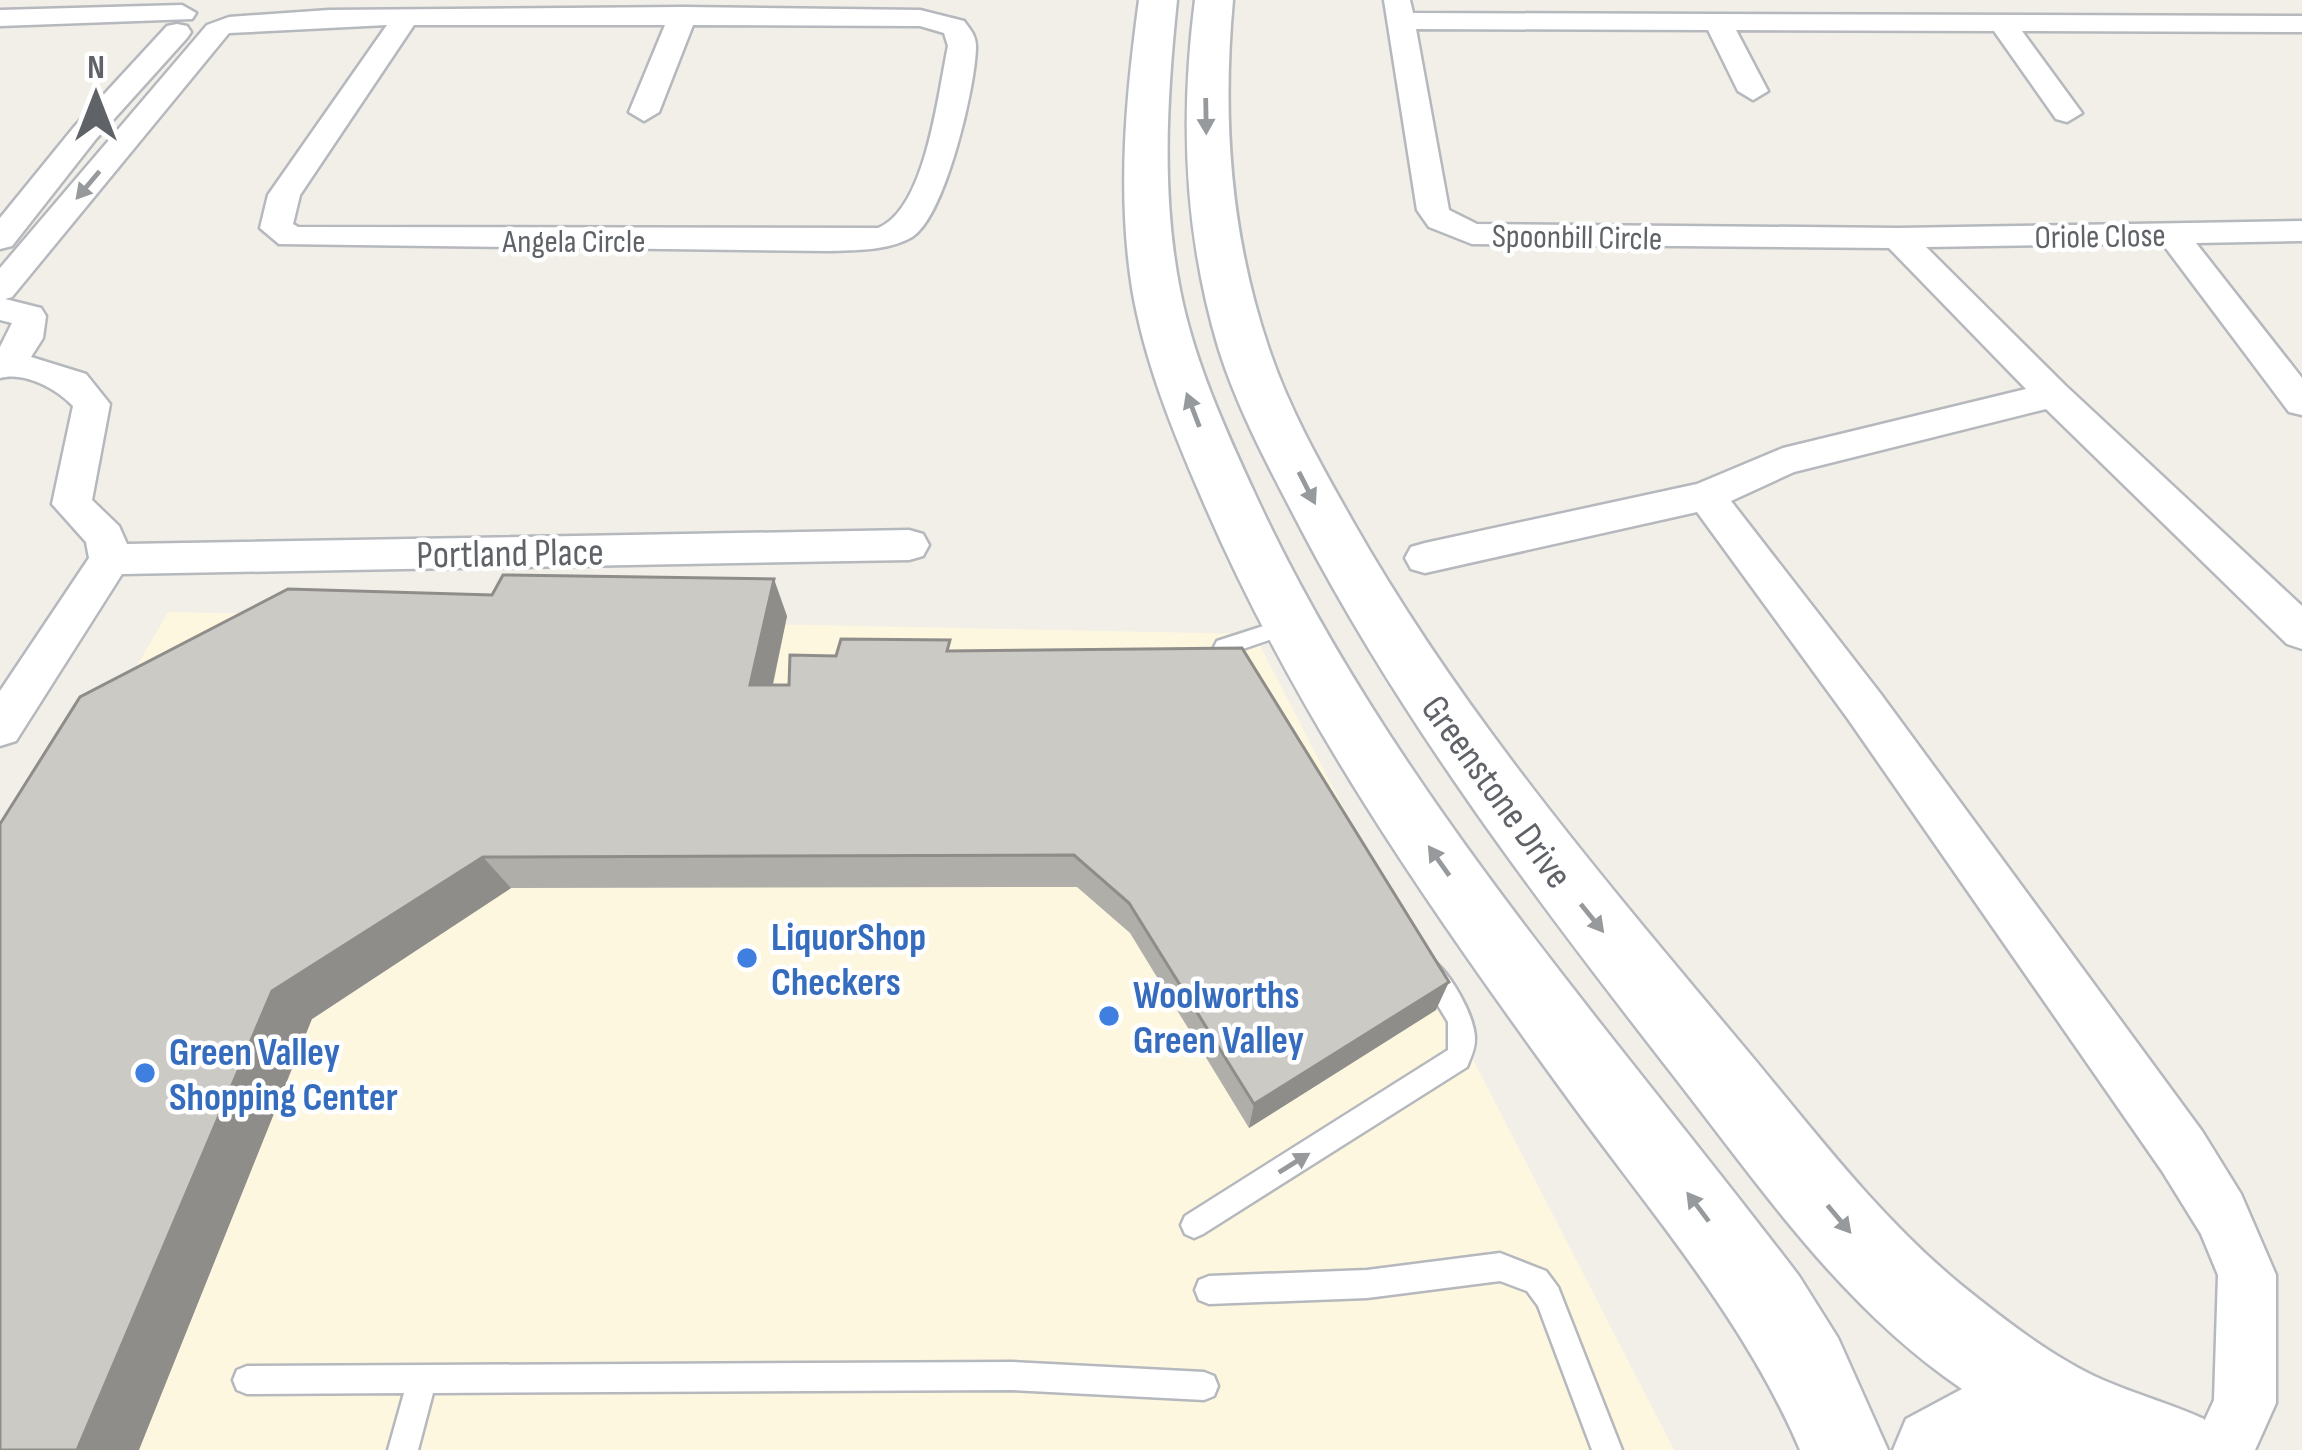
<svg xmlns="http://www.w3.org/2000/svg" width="2302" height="1450" viewBox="0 0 2302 1450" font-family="'Sofia Sans Condensed',sans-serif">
	<rect width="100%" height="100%" fill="#f1efe8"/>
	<!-- commercial -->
	<path fill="#fef7e0" d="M168,612L1254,634L1674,1450H0V906Z"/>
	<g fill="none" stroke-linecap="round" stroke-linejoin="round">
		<!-- lane casing -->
		<g stroke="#b5b8bc" stroke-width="5">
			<g id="lane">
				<path d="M1288,618L1298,626L1295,631L1237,651L1248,669L1238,677L1231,675L1214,647L1217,641Z"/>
				<path d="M1428,958C1448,967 1475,1016 1475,1039C1475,1049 1471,1057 1467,1067L1203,1234L1194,1238L1185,1234L1181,1225L1185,1216L1448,1050V1022L1416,969L1420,961Z"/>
				<path d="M1500,1253L1546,1271L1558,1287L1622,1450H1592L1538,1306L1527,1291L1500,1281L1367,1298L1209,1304L1199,1300L1195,1290L1199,1280L1209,1276L1367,1270Z"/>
				<path d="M1012,1362L1204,1372L1214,1376L1218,1386L1214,1396L1204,1400L1012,1390L433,1393L418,1450H388L404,1393L247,1394L237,1390L233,1380L237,1370L247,1366Z"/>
			</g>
		</g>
		<!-- street casing -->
		<g stroke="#b5b8bc" stroke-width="5">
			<g id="street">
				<path d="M1384,0H1410L1413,13L2302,16V32L2022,31L2082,113L2067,122L2056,119L1994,31L1736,30L1768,91L1753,100L1738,91L1708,30L1416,29L1449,210L1477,224L1898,228L2302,221V241L2196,243L2302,378V415L2289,412L2162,243L1926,247L2066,386L2302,606V649L2287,644L2046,409L1794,472L1731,501L1880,693L2202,1131L2241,1194L2276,1275V1403L2255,1450H2191L2214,1400L2218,1275L2201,1234L2162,1171L1848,719L1697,512L1425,573L1411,569L1405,558L1411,547L1425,543L1697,484L1783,448L2026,389L1889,248L1472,244L1429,227L1417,210Z"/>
				<path d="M182,5L196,13L192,19L0,26V10Z"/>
				<path d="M683,7L920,10L964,21C970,29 976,36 976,46C976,85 945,217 912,237C888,251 855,250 829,251L279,244L260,228L268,195L387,25L229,33L12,297L5,299L41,308L46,316L43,338L31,357L86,374L110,404L92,500L119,526L127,544L909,530L923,534L929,545L923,556L909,560L122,574L16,741L0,746V691L89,558L86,542L52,504L73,406C57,389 24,371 0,378V347L12,323L0,320V268L207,25L229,17L329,10ZM414,25H665L629,112L644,121L659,112L693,25L920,26L944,33L948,46C938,93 926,209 878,228L298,227L293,224L300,195Z"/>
				<path d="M177,24L187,26L191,32L187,38L96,139L12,246L0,249V218L74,127L167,26Z"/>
			</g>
		</g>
		<!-- secondary casing -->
		<g stroke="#b6babf" stroke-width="5">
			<g id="secondary">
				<path d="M1139,0H1177C1167,96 1161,194 1180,290C1194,361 1225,429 1255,494C1389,785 1607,1024 1799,1276L1838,1338L1888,1450H1800C1747,1325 1657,1220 1577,1111C1434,915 1295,718 1200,494C1172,429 1144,360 1132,288C1117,192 1126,96 1139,0Z"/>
				<path d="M1195,0H1233C1222,119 1230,235 1269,349C1289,409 1321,465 1352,520C1456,704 1593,867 1729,1029C1803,1116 1871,1210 1960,1284C2002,1318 2053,1358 2103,1380C2135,1394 2171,1404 2204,1419L2217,1450H1893L1906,1419L1962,1389C1840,1306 1759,1185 1669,1070C1535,898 1404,725 1302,531C1272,473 1239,413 1219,350C1184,235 1180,118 1195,0Z"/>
			</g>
		</g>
		<!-- lane -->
		<use href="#lane" fill="#fff" fill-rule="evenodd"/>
		<!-- street -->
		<use href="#street" fill="#fff" fill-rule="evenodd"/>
		<!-- secondary -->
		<use href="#secondary" fill="#fff" fill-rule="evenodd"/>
	</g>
	<!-- wall -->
	<path fill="#afaea9" d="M787,616L773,685H789L836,656L952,650L1436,1010L1249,1128L1130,933L1077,887L511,888L312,1019L0,824Z"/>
	<!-- shaded-wall -->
	<g fill="#8f8d8a">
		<path d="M774,579L787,616L765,720L750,685Z"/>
		<path d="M483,857L511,888L312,1019L139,1450H77L272,991Z"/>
		<path d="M1449,982L1436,1010L1249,1128L1254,1104Z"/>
	</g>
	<!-- building -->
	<path fill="#cccac5" stroke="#8f8d8a" stroke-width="3" d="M503,575L774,579L750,685H789L790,655L836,656L841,639L950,640L947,651L1242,648L1449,982L1254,1104L1129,903L1074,855L483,857L272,991L77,1450H0V824L80,697L288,589L492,595Z"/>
	<!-- one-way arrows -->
	<defs><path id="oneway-solid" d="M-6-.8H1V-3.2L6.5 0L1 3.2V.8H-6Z" transform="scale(3)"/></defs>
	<g fill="#979a9d">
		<use href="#oneway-solid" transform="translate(1206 116) rotate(89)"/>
		<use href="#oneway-solid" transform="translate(88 185) rotate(130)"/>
		<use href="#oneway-solid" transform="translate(1193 410) rotate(-111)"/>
		<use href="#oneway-solid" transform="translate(1307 488) rotate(63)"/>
		<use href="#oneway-solid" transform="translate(1439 861) rotate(-125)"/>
		<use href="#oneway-solid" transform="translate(1592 918) rotate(51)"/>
		<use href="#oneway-solid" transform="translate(1294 1163) rotate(-32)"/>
		<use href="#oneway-solid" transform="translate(1698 1207) rotate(-127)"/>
		<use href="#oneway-solid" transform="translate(1839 1219) rotate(50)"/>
	</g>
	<!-- markers -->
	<g fill="#3f7fe0" stroke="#fff" stroke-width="4.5">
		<circle cx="747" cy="958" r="12"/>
		<circle cx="1109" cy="1016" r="12"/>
		<circle cx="145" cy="1073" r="12"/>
	</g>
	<g text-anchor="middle" stroke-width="9" stroke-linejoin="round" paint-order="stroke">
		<!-- far-street labels -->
		<g font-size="33" fill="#5f6368" stroke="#fff">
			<text transform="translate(2100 235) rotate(-1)" y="12">Oriole Close</text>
			<text transform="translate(1577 236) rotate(1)" y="12">Spoonbill Circle</text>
			<text x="574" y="252">Angela Circle</text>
		</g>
		<!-- street labels -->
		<g font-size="39" fill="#5f6368" stroke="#fff">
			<text transform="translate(510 552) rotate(-1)" y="14">Portland Place</text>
			<text transform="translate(1498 791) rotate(54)" y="14">Greenstone Drive</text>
		</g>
		<!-- shop labels -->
		<g font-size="39" font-weight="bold" fill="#366cbe" stroke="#fff" text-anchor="start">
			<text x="771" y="950">LiquorShop<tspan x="771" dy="45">Checkers</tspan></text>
			<text x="1133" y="1008">Woolworths<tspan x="1133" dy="45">Green Valley</tspan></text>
			<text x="169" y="1065">Green Valley<tspan x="169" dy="45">Shopping Center</tspan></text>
		</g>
	</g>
	<!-- north arrow -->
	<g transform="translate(96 96)" stroke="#ffffff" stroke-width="9" paint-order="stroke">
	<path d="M0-9L21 45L0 30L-21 45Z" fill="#5f6368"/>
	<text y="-18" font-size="33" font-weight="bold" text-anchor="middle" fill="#5f6368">N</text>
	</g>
</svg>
